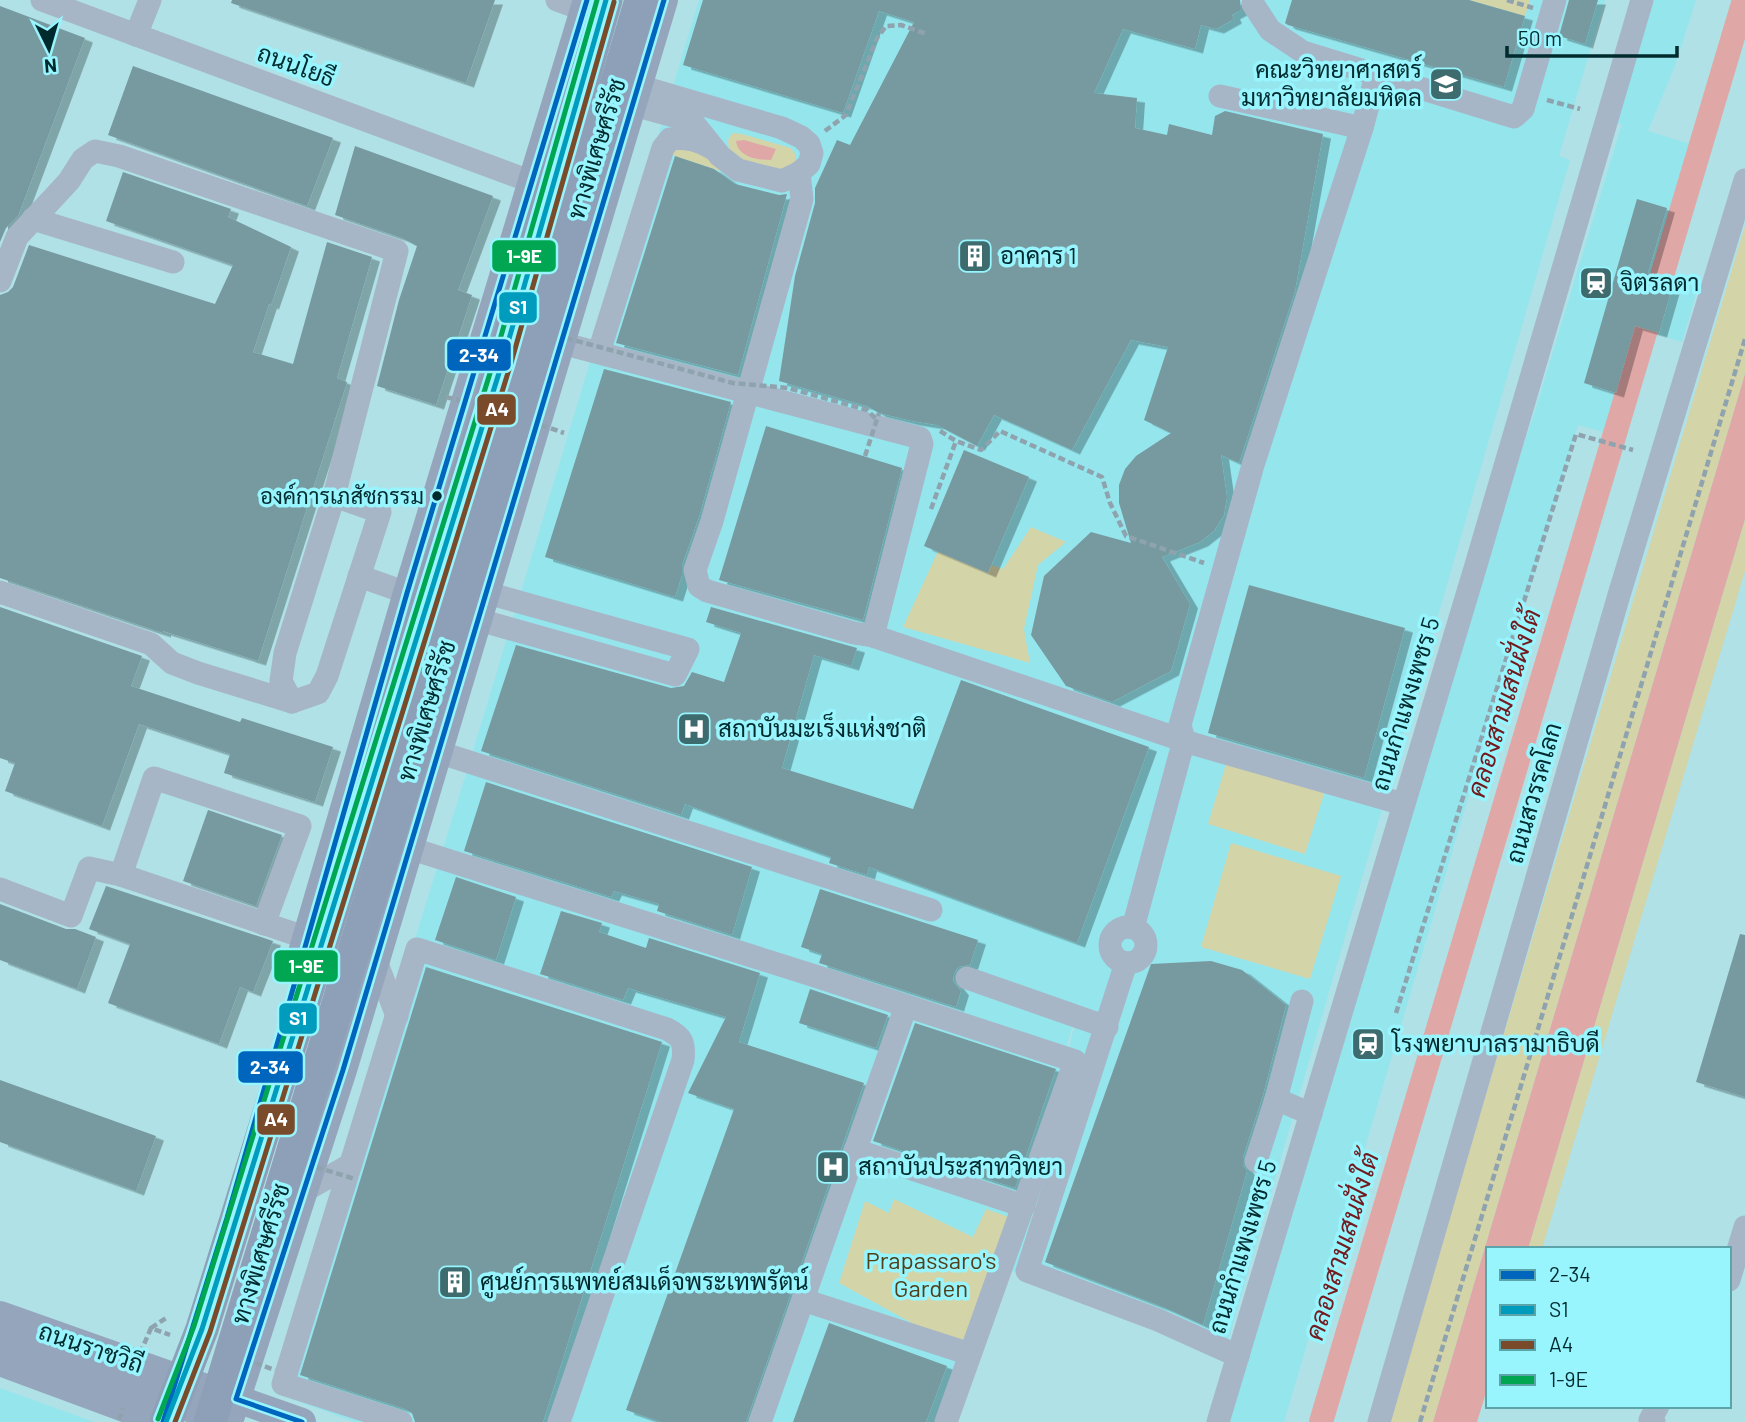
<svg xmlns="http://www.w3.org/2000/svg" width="1745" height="1422" viewBox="0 0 1745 1422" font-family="Barlow,Sarabun,sans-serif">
	<defs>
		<filter id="shadow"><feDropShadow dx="8" dy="4.5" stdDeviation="0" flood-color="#0004"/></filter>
	</defs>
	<rect width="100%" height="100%" fill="#afe1e6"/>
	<!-- built -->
	<g fill="#95e5ed" fill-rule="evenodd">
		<path d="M699,0H1605L1559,156L1570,160L1223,1358L999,1266L942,1422H355L275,1393L470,761ZM1083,991L1064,1068L1031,1161L1060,1068Z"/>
		<path d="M1652,0H1696L1676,63L1648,131L1693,145L1656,267L1700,281L1682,342L1639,329L1608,433L1578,425L1284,1422H1225L1488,550L1535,411L1622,124L1616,123Z"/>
		<path d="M0,1388L94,1422H0Z"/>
	</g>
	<!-- green -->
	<g fill="#d4d4a9">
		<path d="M1469,0H1530L1525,16Z"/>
		<path d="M732,133L742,134L791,148L795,154V165L787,171L753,167L729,150L728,140Z"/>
		<path d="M693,144L729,174L669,154L674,147Z"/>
		<path d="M1745,226V374L1433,1422H1388Z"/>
		<path d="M1745,519V571L1542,1249H1528Z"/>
		<path d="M1031,527L1066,542L1038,565L1024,629L1030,663L903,627L940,547L1003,569Z"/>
		<path d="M1227,761L1325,791L1305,854L1208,824Z"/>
		<path d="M1231,843L1341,876L1310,979L1201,947Z"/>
		<path d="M894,1199L973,1237L986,1209L1023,1222L961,1350L839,1283L865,1201L889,1213Z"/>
	</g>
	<!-- water -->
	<g fill="#dfa8a6">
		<path d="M744,140L776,149L771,160C757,160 738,157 736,141Z"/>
		<path d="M1745,374V519L1528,1249H1488V1386L1477,1422H1433Z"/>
	</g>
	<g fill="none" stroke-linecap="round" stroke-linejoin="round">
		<!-- canal -->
		<path stroke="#dfa8a6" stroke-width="24" d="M1321,1422L1744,0"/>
	</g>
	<!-- building -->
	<g fill="#779aa0" filter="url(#shadow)">
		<path d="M232,0H495L466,83L231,3Z"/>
		<path d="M703,0H1240L1241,10L1232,15L1234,19L1216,29L1201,25L1195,49L1123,29L1094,93L1137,98L1135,128L1167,135L1169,124L1212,135L1215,116L1225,111L1323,134L1295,291L1239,463L1221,455L1227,497L1224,515L1214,531L1200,542L1162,557L1190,604L1171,671L1112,702L1066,686L1031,635L1044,576L1091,532L1131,543L1119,503V485L1125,469L1136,456L1171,433L1144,420L1168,347L1131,340L1072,450L994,415L977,446L937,425L912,421L879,413L867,406L779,381L795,276L815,203V188L837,140L850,145L914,22L879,11L843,113L683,65Z"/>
		<path d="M1292,0H1469L1525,16L1504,87L1288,25L1285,23Z"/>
		<path d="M1569,0H1598L1585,44L1559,36Z"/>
		<path d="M0,6L85,38L18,216L6,228L0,242Z"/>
		<path d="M133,66L333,138L307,206L108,135Z"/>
		<path d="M355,146L493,196L458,290L472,295L436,405L377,386L399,300L417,246L402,238L335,215Z"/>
		<path d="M675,156L714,169L735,184L779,195L787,194L738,375L616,343Z"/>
		<path d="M123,172L231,209L228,217L291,247L271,305L269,304L253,352L293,364L327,242L372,257L337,378L347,382L258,661L163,631V633L151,629L0,578V295L8,292L13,287L29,245L215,304L233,265L106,221Z"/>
		<path d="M1637,199L1667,208L1648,273L1674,281L1659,333L1635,326L1616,393L1584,383Z"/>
		<path d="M604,369L731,402L699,517L682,565V575L675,597L545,557Z"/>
		<path d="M766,426L902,468L863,620L719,580Z"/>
		<path d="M964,450L1029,477L988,573L924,546Z"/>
		<path d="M1249,585L1405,628L1364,778L1208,733Z"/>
		<path d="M0,607L142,656L131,686L240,722L242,718L333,747L315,802L224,773L230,754L139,724L102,826L5,791L15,763L0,758Z"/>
		<path d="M711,607L857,648L851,666L814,655L782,768L913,809L961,680L1149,747L1077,943L869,867L867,875L829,863L831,857L685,804L681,815L481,751L516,645L671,688L684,686L692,672L724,682L741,633L706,622Z"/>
		<path d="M486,782L752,867L732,935L657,911L659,904L614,891L611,897L464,851Z"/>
		<path d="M208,810L282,835L256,906L183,881Z"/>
		<path d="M456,877L516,897L496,960L435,940Z"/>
		<path d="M106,886L273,941L253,992L240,987L219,1044L108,1003L130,944L89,929Z"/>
		<path d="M820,889L978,940L970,965L958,967L954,974L953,981L961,991L956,1007L819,963L822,954L801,947Z"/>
		<path d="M0,904L66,929H75L96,937L77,989L0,960Z"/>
		<path d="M561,911L602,923L599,932L646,948L649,938L760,973L739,1042L864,1083L746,1422H661L626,1410L734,1109L688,1093L726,1017L628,988L623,1000L540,974Z"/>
		<path d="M1740,934L1745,935V1097L1696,1082Z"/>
		<path d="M1211,961L1242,970L1286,1005L1263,1095L1243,1157V1165L1247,1171L1203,1325L1163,1307L1045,1262L1151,964Z"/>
		<path d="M426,967L662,1042L543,1422H415L412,1413L405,1409L300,1375Z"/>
		<path d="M810,989L888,1015L876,1048L799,1023Z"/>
		<path d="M915,1023L1056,1069L1015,1188L873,1141Z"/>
		<path d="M0,1080L156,1136L136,1191L0,1142Z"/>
		<path d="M829,1323L947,1366L926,1422H793Z"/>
	</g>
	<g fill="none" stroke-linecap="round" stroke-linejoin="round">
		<!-- path -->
		<g stroke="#8fa3ae" stroke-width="4.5" stroke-dasharray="7 3.5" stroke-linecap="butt">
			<path d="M1507,0L1533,8"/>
			<path d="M1547,100L1580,109"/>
			<path d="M825,131L846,115L877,38L886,26L901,25L927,34"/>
			<path d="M940,431L956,441L981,450L1000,431L1102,477L1110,503L1126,536L1204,563"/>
			<path d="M931,509L956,441"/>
			<path d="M1396,1013L1576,434L1633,450"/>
			<path d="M151,1328L166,1318"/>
			<path d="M1420,1422L1745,339"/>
		</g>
		<!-- minor -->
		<g stroke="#a6b6c7" stroke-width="23">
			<path d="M42,0L532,182"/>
			<path d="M557,0L584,10"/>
			<path d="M1253,4L1270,30L1303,52L1514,117L1523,109L1555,0"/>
			<path d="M136,35L150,0"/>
			<path d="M1220,96L1362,128"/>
			<path d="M633,105L681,118L695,125L720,156L738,170L782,181L799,173L809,164L812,153L809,144L801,137L782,128L639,86"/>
			<path d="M799,173L802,199L712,521L695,570L699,586L707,591L854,633L873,636L1194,744L1403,804"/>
			<path d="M33,219L173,262"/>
			<path d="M0,281L17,237L69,181L83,159L95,151L119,156L397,251L334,496L380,512L327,676L318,693L292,702L281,681L285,653L334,496"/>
			<path d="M561,343L920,438L922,444L873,636"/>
			<path d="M599,352L663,148L670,139C687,137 698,140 713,149"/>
			<path d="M359,576L407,593"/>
			<path d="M0,592L151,644L172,663L198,673L292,702"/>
			<path d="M479,620L675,675L688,649L487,593"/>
			<path d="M438,752L931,910"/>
			<path d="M409,848L815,976L1075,1061L946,1422"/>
			<path d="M121,875L154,778L300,826L264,924"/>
			<path d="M0,889L71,916L89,868L121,875L307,938"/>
			<circle cx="1128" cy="945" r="18"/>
			<path d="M1133,928L1184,740L1180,725L1253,465L1362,128L1376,76"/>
			<path d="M376,961L397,1016"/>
			<path d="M1126,963L1027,1271L1158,1320L1238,1356"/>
			<path d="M967,978L1107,1027"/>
			<path d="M1276,1099L1302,1001"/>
			<path d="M855,1150L1024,1206"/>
			<path d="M1256,1161L1276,1099L1311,1114"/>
			<path d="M304,1191L350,1165"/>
			<path d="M1729,1280L1745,1227"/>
			<path d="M803,1300L970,1354"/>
			<path d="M401,1422L283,1384L417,949L667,1029C682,1037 685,1042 683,1060L559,1422"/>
			<path d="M760,1422L906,1006"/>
			<path d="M1218,1422L1476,565L1642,0"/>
			<path d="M1379,1422L1619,595L1745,180"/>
			<path d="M1654,1422L1650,1420L1658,1406"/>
		</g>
		<!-- major -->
		<g stroke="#95a6bc" stroke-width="28">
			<path d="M301,956L407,593L587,0"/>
			<path d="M0,1315L302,1422"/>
			<path d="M0,1362L162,1422"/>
			<path d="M229,1422L343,1070L664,0"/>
		</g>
		<!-- path-bridge -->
		<g stroke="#8fa3ae" stroke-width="4.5" stroke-dasharray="7 3.5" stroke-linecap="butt">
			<path d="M566,338L733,383L788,388L867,410L877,420"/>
			<path d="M446,397L462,401"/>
			<path d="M541,425L564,433"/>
			<path d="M865,456L879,413"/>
			<path d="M316,1167L355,1179"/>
			<path d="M136,1363L151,1328L170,1335"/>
			<path d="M255,1363L275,1370"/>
			<path d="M119,1420L123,1408"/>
		</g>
		<!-- major-bridge -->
		<path stroke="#95a6bc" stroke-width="28" d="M0,1340L228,1422"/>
		<!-- highway-bridge -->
		<g stroke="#8ea0b7" stroke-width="33">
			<path d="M166,1422L202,1329L503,360L606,0"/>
			<path d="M210,1422L521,405L641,0"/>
		</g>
		<!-- bus-1 casing -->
		<g stroke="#98f4fd" stroke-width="10">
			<g id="bus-1">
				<path d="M163,1422L227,1218L407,593L587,0"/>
				<path d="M302,1422L236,1399L343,1070L664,0"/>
			</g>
		</g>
		<!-- bus-2 casing -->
		<g stroke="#98f4fd" stroke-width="10">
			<path id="bus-2" d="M166,1422L202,1329L503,360L606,0"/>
		</g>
		<!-- bus-3 casing -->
		<g stroke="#98f4fd" stroke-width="10">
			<path id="bus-3" d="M175,1422L210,1332L511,363L614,2"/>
		</g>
		<!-- bus-4 casing -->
		<g stroke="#98f4fd" stroke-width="10">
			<path id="bus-4" d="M158,1419L194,1326L495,357L597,0"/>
		</g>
		<!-- bus-1 -->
		<use href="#bus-1" stroke="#0065bd" stroke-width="5"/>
		<!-- bus-2 -->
		<use href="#bus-2" stroke="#009cbe" stroke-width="5"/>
		<!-- bus-3 -->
		<use href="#bus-3" stroke="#7a4b2a" stroke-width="5"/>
		<!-- bus-4 -->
		<use href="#bus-4" stroke="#00a651" stroke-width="5"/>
	</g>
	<!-- icons -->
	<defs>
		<g id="university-square" transform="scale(1.75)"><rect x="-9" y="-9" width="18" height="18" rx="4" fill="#3d6b6e" stroke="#98f4fd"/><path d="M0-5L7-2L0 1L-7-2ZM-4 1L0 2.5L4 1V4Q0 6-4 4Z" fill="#fff"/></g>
		<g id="building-square" transform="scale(1.75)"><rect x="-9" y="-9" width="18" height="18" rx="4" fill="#3d6b6e" stroke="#98f4fd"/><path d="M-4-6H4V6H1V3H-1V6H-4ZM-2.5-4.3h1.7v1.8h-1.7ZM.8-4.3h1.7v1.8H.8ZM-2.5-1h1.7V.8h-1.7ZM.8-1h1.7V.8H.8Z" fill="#fff"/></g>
		<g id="station-square" transform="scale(1.75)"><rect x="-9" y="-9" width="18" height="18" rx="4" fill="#3d6b6e" stroke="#98f4fd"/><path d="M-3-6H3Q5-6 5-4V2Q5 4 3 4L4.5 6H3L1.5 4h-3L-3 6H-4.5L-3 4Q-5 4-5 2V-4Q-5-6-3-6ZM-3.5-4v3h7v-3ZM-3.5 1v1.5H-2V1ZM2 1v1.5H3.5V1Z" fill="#fff"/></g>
		<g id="hospital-square" transform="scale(1.75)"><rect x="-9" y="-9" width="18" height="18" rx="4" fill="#3d6b6e" stroke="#98f4fd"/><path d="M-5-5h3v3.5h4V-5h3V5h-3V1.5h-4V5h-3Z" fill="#fff"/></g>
	</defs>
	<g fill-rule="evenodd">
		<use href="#university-square" x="1446" y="84"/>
		<use href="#building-square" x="975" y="256"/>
		<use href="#station-square" x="1596" y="283"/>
		<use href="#hospital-square" x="694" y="729"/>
		<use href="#station-square" x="1368" y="1044"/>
		<use href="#hospital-square" x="833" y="1167"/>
		<use href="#building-square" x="455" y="1282"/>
	</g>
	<!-- markers -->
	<circle fill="#002b2e" stroke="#98f4fd" stroke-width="2.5" cx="437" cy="496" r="6"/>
	<g text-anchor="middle" stroke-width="7" stroke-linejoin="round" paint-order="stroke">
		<!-- bus labels -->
		<g font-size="22" fill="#002b2e" stroke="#98f4fd" text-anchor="end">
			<text x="424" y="504">องค์การเภสัชกรรม</text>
		</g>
		<!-- street labels -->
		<g font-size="24" fill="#002b2e" stroke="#98f4fd">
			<text transform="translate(296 66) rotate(20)" y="8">ถนนโยธี</text>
			<text transform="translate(597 149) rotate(-73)" y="8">ทางพิเศษศรีรัช</text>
			<text transform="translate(1406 704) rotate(-73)" y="8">ถนนกำแพงเพชร 5</text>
			<text transform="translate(427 711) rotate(-73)" y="8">ทางพิเศษศรีรัช</text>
			<text transform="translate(1534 793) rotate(-74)" y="8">ถนนสวรรคโลก</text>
			<text transform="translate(1243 1247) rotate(-73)" y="8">ถนนกำแพงเพชร 5</text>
			<text transform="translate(261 1254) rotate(-73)" y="8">ทางพิเศษศรีรัช</text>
			<text transform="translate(91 1348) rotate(19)" y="8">ถนนราชวิถี</text>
		</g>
		<!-- poi labels -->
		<g font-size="24" fill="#002b2e" stroke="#98f4fd" text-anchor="start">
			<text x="1422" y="78" text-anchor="end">คณะวิทยาศาสตร์<tspan x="1422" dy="28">มหาวิทยาลัยมหิดล</tspan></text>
			<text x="1000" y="264">อาคาร 1</text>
			<text x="1620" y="291">จิตรลดา</text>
			<text x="718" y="737">สถาบันมะเร็งแห่งชาติ</text>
			<text x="1392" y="1052">โรงพยาบาลรามาธิบดี</text>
			<text x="858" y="1175">สถาบันประสาทวิทยา</text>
			<text x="480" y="1290">ศูนย์การแพทย์สมเด็จพระเทพรัตน์</text>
		</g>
		<!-- park labels -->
		<g font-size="24" fill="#513f18" stroke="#98f4fd">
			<text x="931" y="1269">Prapassaro's<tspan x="931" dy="28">Garden</tspan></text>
		</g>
		<!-- water labels -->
		<g font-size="26" font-style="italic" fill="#721a1d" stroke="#98f4fd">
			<text transform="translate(1504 703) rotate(-73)" y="9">คลองสามเสนฝั่งใต้</text>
			<text transform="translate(1342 1246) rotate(-73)" y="9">คลองสามเสนฝั่งใต้</text>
		</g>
	</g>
	<g stroke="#98f4fd" stroke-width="2.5">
		<rect x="491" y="239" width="66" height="34" rx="7" fill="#00a651"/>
		<rect x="498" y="291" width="40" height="33" rx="7" fill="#009cbe"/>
		<rect x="446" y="338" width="66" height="34" rx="7" fill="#0065bd"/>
		<rect x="476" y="393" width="41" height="33" rx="7" fill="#7a4b2a"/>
		<rect x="273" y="949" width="66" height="34" rx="7" fill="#00a651"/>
		<rect x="278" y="1002" width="40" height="33" rx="7" fill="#009cbe"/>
		<rect x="237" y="1050" width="67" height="34" rx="7" fill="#0065bd"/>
		<rect x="256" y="1103" width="40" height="33" rx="7" fill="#7a4b2a"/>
	</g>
	<g font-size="19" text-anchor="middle" font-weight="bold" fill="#fff">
		<text x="524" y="263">1-9E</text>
		<text x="518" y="314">S1</text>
		<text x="479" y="362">2-34</text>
		<text x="497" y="416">A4</text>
		<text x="306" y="973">1-9E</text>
		<text x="298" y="1025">S1</text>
		<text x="270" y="1074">2-34</text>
		<text x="276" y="1126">A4</text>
	</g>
	<!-- legend -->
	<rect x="1486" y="1247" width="245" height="161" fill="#98f4fd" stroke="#5ba4aa" stroke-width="2"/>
	<rect x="1500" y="1270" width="35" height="10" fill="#0065bd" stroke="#5ba4aa" stroke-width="2"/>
	<text x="1549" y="1282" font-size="21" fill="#002b2e">2-34</text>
	<rect x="1500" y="1305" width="35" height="10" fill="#009cbe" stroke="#5ba4aa" stroke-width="2"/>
	<text x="1549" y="1317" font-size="21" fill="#002b2e">S1</text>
	<rect x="1500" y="1340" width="35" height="10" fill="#7a4b2a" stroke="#5ba4aa" stroke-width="2"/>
	<text x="1549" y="1352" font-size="21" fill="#002b2e">A4</text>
	<rect x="1500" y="1375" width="35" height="10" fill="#00a651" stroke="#5ba4aa" stroke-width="2"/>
	<text x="1549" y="1387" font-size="21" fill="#002b2e">1-9E</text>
	<!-- north arrow -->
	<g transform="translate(49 49) rotate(175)" stroke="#98f4fd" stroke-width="5" paint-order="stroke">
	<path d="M0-5L12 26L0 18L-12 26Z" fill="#002b2e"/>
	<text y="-10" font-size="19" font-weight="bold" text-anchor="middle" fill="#002b2e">N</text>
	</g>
	<!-- scale -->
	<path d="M1507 46v10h170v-10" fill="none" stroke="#002b2e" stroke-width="3.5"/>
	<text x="1518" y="46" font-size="21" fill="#002b2e" stroke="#98f4fd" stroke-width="5" paint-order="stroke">50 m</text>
</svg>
